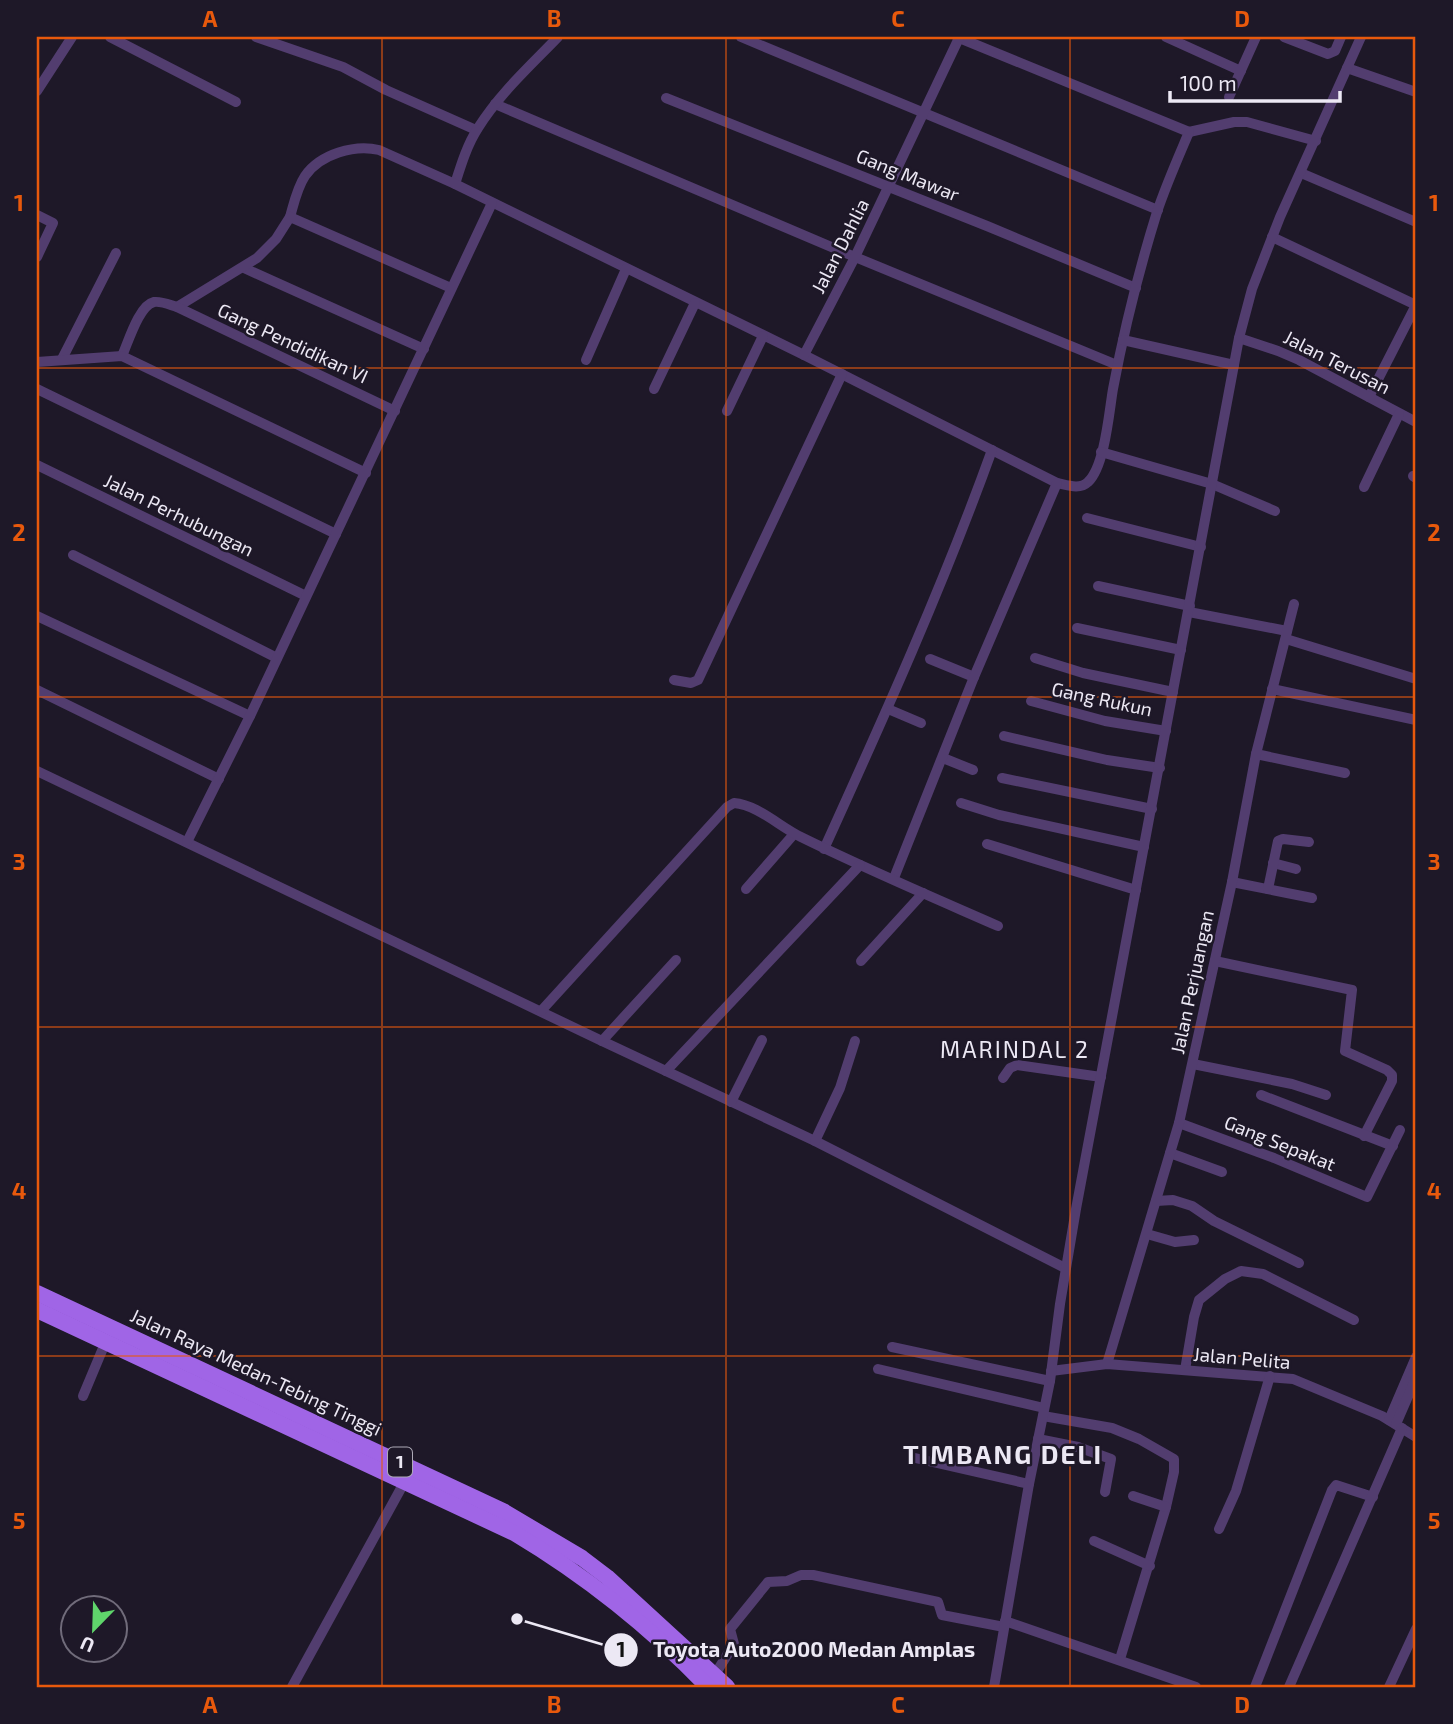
<svg xmlns="http://www.w3.org/2000/svg" width="1453" height="1724" viewBox="0 0 1453 1724" font-family="'Exo 2',sans-serif">
	<rect width="100%" height="100%" fill="#1e1828"/>
	<g fill="none" stroke-linecap="round" stroke-linejoin="round">
		<!-- minor -->
		<g stroke="#523d6f" stroke-width="10">
			<path d="M110,37L236,102"/>
			<path d="M256,37L343,67L386,90L476,130"/>
			<path d="M741,37L1158,210"/>
			<path d="M1166,37L1241,71"/>
			<path d="M1284,37L1328,54L1335,51L1341,37"/>
			<path d="M1347,68L1416,92"/>
			<path d="M37,91L72,37"/>
			<path d="M1229,97L1256,37"/>
			<path d="M666,98L987,226L1136,288"/>
			<path d="M495,104L855,257L1117,365"/>
			<path d="M1189,132L1234,122H1247L1316,141"/>
			<path d="M1301,173L1416,222"/>
			<path d="M455,184C461,165 467,145 478,128C500,93 530,66 558,37"/>
			<path d="M37,215L53,223L37,257"/>
			<path d="M290,217C294,203 297,188 305,176C320,154 355,144 379,150L455,184L804,355L1057,483C1067,485 1080,490 1088,482C1105,466 1109,412 1113,389C1124,330 1139,270 1157,212C1166,185 1178,158 1189,132L957,37"/>
			<path d="M1272,237L1416,305L1369,397"/>
			<path d="M244,268L424,349"/>
			<path d="M177,307L257,258L276,239L290,217L451,288"/>
			<path d="M1239,338L1278,351L1299,360L1416,422"/>
			<path d="M1123,340L1234,365"/>
			<path d="M804,355L855,257L959,38"/>
			<path d="M122,356C128,343 139,305 154,302C162,301 170,305 177,307L395,411"/>
			<path d="M62,359L116,253"/>
			<path d="M586,360L626,269"/>
			<path d="M37,362L122,356L366,473"/>
			<path d="M37,389L336,534"/>
			<path d="M654,389L695,303"/>
			<path d="M727,411L763,336"/>
			<path d="M1101,452L1212,484L1275,511"/>
			<path d="M37,465L306,596"/>
			<path d="M1413,476L1416,478"/>
			<path d="M1364,487L1399,414"/>
			<path d="M1087,518L1201,547"/>
			<path d="M73,555L277,658"/>
			<path d="M1098,586L1190,606"/>
			<path d="M1189,612L1287,631"/>
			<path d="M37,616L250,716"/>
			<path d="M1077,628L1181,650"/>
			<path d="M1286,639L1416,679"/>
			<path d="M1035,658L1083,673L1173,692"/>
			<path d="M930,659L974,677"/>
			<path d="M674,680L691,683L698,680L842,374"/>
			<path d="M1272,689L1416,720"/>
			<path d="M37,690L219,779"/>
			<path d="M1031,701L1105,721L1166,731"/>
			<path d="M888,709L921,723"/>
			<path d="M1004,736L1107,760L1160,768"/>
			<path d="M1256,754L1345,773"/>
			<path d="M943,758L973,770"/>
			<path d="M37,771L602,1041L815,1141L1065,1268"/>
			<path d="M1002,778L1152,809"/>
			<path d="M961,803L999,815L1144,847"/>
			<path d="M187,842L250,716L492,203"/>
			<path d="M987,844L1136,890"/>
			<path d="M824,849C884,717 943,586 992,450"/>
			<path d="M1273,863L1296,869"/>
			<path d="M894,878L974,677L1057,483"/>
			<path d="M1232,882L1312,898"/>
			<path d="M746,889L794,834"/>
			<path d="M1268,889L1278,841L1283,839L1309,842"/>
			<path d="M861,961L923,893"/>
			<path d="M1215,961L1352,990L1345,1051L1387,1070L1392,1075V1081L1364,1136"/>
			<path d="M541,1011L727,807L734,803C758,805 780,827 801,837C866,869 932,897 998,926"/>
			<path d="M602,1041L676,960"/>
			<path d="M1193,1064L1292,1084L1326,1095"/>
			<path d="M666,1071L860,865"/>
			<path d="M1003,1078L1010,1068L1017,1065L1101,1077"/>
			<path d="M1261,1095L1393,1146"/>
			<path d="M731,1102L762,1040"/>
			<path d="M1179,1123L1274,1158L1367,1197L1400,1130"/>
			<path d="M815,1141L840,1088L855,1041"/>
			<path d="M1170,1153L1222,1172"/>
			<path d="M1156,1201L1173,1200L1192,1206L1214,1221L1299,1263"/>
			<path d="M1147,1234L1175,1242L1194,1240"/>
			<path d="M892,1347L1050,1381"/>
			<path d="M1107,1364L1179,1123L1232,882L1256,754L1294,604"/>
			<path d="M878,1369L1044,1408"/>
			<path d="M1185,1370L1194,1317L1199,1300L1225,1279L1241,1271L1263,1274L1354,1320"/>
			<path d="M1051,1371L1107,1364L1293,1379L1382,1416L1416,1437"/>
			<path d="M83,1396L106,1341"/>
			<path d="M1043,1416L1112,1428L1139,1439L1174,1459V1472L1166,1507L1120,1659"/>
			<path d="M1389,1420L1416,1357"/>
			<path d="M1396,1424L1416,1378"/>
			<path d="M1038,1439L1078,1447L1111,1459L1105,1492"/>
			<path d="M915,1458L1029,1484"/>
			<path d="M1133,1496L1166,1507"/>
			<path d="M1219,1529L1236,1491L1270,1376"/>
			<path d="M1094,1541L1150,1566"/>
			<path d="M1005,1621L1196,1687"/>
			<path d="M714,1676L734,1644L730,1629L768,1582L787,1581L801,1575H813L938,1602L942,1615L1004,1627"/>
			<path d="M292,1687L405,1481"/>
			<path d="M994,1687L1029,1484L1050,1381L1060,1304L1076,1209L1239,338L1252,289L1280,217L1361,37"/>
			<path d="M1255,1687L1332,1490L1336,1485L1373,1497"/>
			<path d="M1289,1687L1402,1428"/>
			<path d="M1389,1687L1416,1629"/>
		</g>
		<!-- highway -->
		<g stroke="#a065e6" stroke-width="16">
			<path d="M37,1293L503,1511L582,1558L607,1577L727,1687"/>
			<path d="M37,1310L514,1533C586,1576 650,1627 708,1687"/>
		</g>
	</g>
	<!-- grid -->
	<path fill="none" stroke="#e8590c" stroke-width="2" stroke-opacity="0.55" d="M382,37V1687M726,37V1687M1070,37V1687M37,368H1416M37,697H1416M37,1027H1416M37,1356H1416"/>
	<g text-anchor="middle" stroke-width="5" stroke-linejoin="round" paint-order="stroke">
		<!-- shield labels -->
		<rect fill="#1e1828" stroke="#aeaab7" stroke-width="2" x="388" y="1447.5" width="24" height="29" rx="5"/>
		<g font-size="18" font-weight="bold" fill="#ece8f4">
			<text x="400" y="1468">1</text>
		</g>
		<!-- street labels -->
		<g font-size="19" fill="#ece8f4" stroke="#1e1828">
			<text transform="translate(908 175) rotate(22)" y="7">Gang Mawar</text>
			<text transform="translate(840 246) rotate(-63)" y="7">Jalan Dahlia</text>
			<text transform="translate(293 343) rotate(25)" y="7">Gang Pendidikan VI</text>
			<text transform="translate(1337 362) rotate(27)" y="7">Jalan Terusan</text>
			<text transform="translate(179 515) rotate(26)" y="7">Jalan Perhubungan</text>
			<text transform="translate(1102 699) rotate(12)" y="7">Gang Rukun</text>
			<text transform="translate(1192 982) rotate(-78)" y="7">Jalan Perjuangan</text>
			<text transform="translate(1280 1143) rotate(22)" y="7">Gang Sepakat</text>
			<text transform="translate(1242 1358) rotate(5)" y="7">Jalan Pelita</text>
			<text transform="translate(256 1372) rotate(25)" y="7">Jalan Raya Medan-Tebing Tinggi</text>
		</g>
		<!-- quarter labels -->
		<g font-size="23" letter-spacing="2" fill="#ece8f4" stroke="#1e1828">
			<text x="1015" y="1058">MARINDAL 2</text>
		</g>
		<!-- district labels -->
		<g font-size="26" font-weight="bold" letter-spacing="2" fill="#ece8f4" stroke="#1e1828">
			<text x="1003" y="1464">TIMBANG DELI</text>
		</g>
	</g>
	<!-- callouts -->
	<path fill="none" stroke="#ece8f4" stroke-width="2.5" d="M517 1619L621 1650"/>
	<g fill="#ece8f4" stroke="#1e1828" stroke-width="2.5">
		<circle cx="517" cy="1619" r="7"/>
		<circle cx="621" cy="1650" r="18"/>
	</g>
	<g font-size="21" text-anchor="middle" font-weight="bold" fill="#111">
		<text x="621" y="1657">1</text>
	</g>
	<g font-size="21" text-anchor="middle" font-weight="bold" fill="#ece8f4" stroke="#1e1828" stroke-width="5" stroke-linejoin="round" paint-order="stroke">
		<text x="814" y="1657">Toyota Auto2000 Medan Amplas</text>
	</g>
	<!-- border -->
	<rect width="1453" height="1724" fill="none" stroke="#1e1828" stroke-width="77"/>
	<!-- north arrow -->
	<g transform="translate(94 1629) rotate(203)"><circle r="33" fill="#1e1828" stroke="#706b7a" stroke-width="2"/>
	<path d="M0-5L12 26L0 18L-12 26Z" fill="#5fd56b"/>
	<text y="-10" font-size="19" font-weight="bold" text-anchor="middle" fill="#ece8f4">U</text>
	</g>
	<!-- scale -->
	<path d="M1170 91v10h170v-10" fill="none" stroke="#ece8f4" stroke-width="3.5"/>
	<text x="1180" y="91" font-size="21" fill="#ece8f4" stroke="#1e1828" stroke-width="5" paint-order="stroke">100 m</text>
	<rect x="38" y="38" width="1376" height="1648" fill="none" stroke="#e8590c" stroke-width="2.5"/>
	<g font-size="23" text-anchor="middle" font-weight="bold" fill="#e8590c">
		<text x="210" y="27">A</text>
		<text x="554" y="27">B</text>
		<text x="898" y="27">C</text>
		<text x="1242" y="27">D</text>
		<text x="19" y="211">1</text>
		<text x="1434" y="211">1</text>
		<text x="19" y="541">2</text>
		<text x="1434" y="541">2</text>
		<text x="19" y="870">3</text>
		<text x="1434" y="870">3</text>
		<text x="19" y="1199">4</text>
		<text x="1434" y="1199">4</text>
		<text x="19" y="1529">5</text>
		<text x="1434" y="1529">5</text>
		<text x="210" y="1713">A</text>
		<text x="554" y="1713">B</text>
		<text x="898" y="1713">C</text>
		<text x="1242" y="1713">D</text>
	</g>
</svg>
